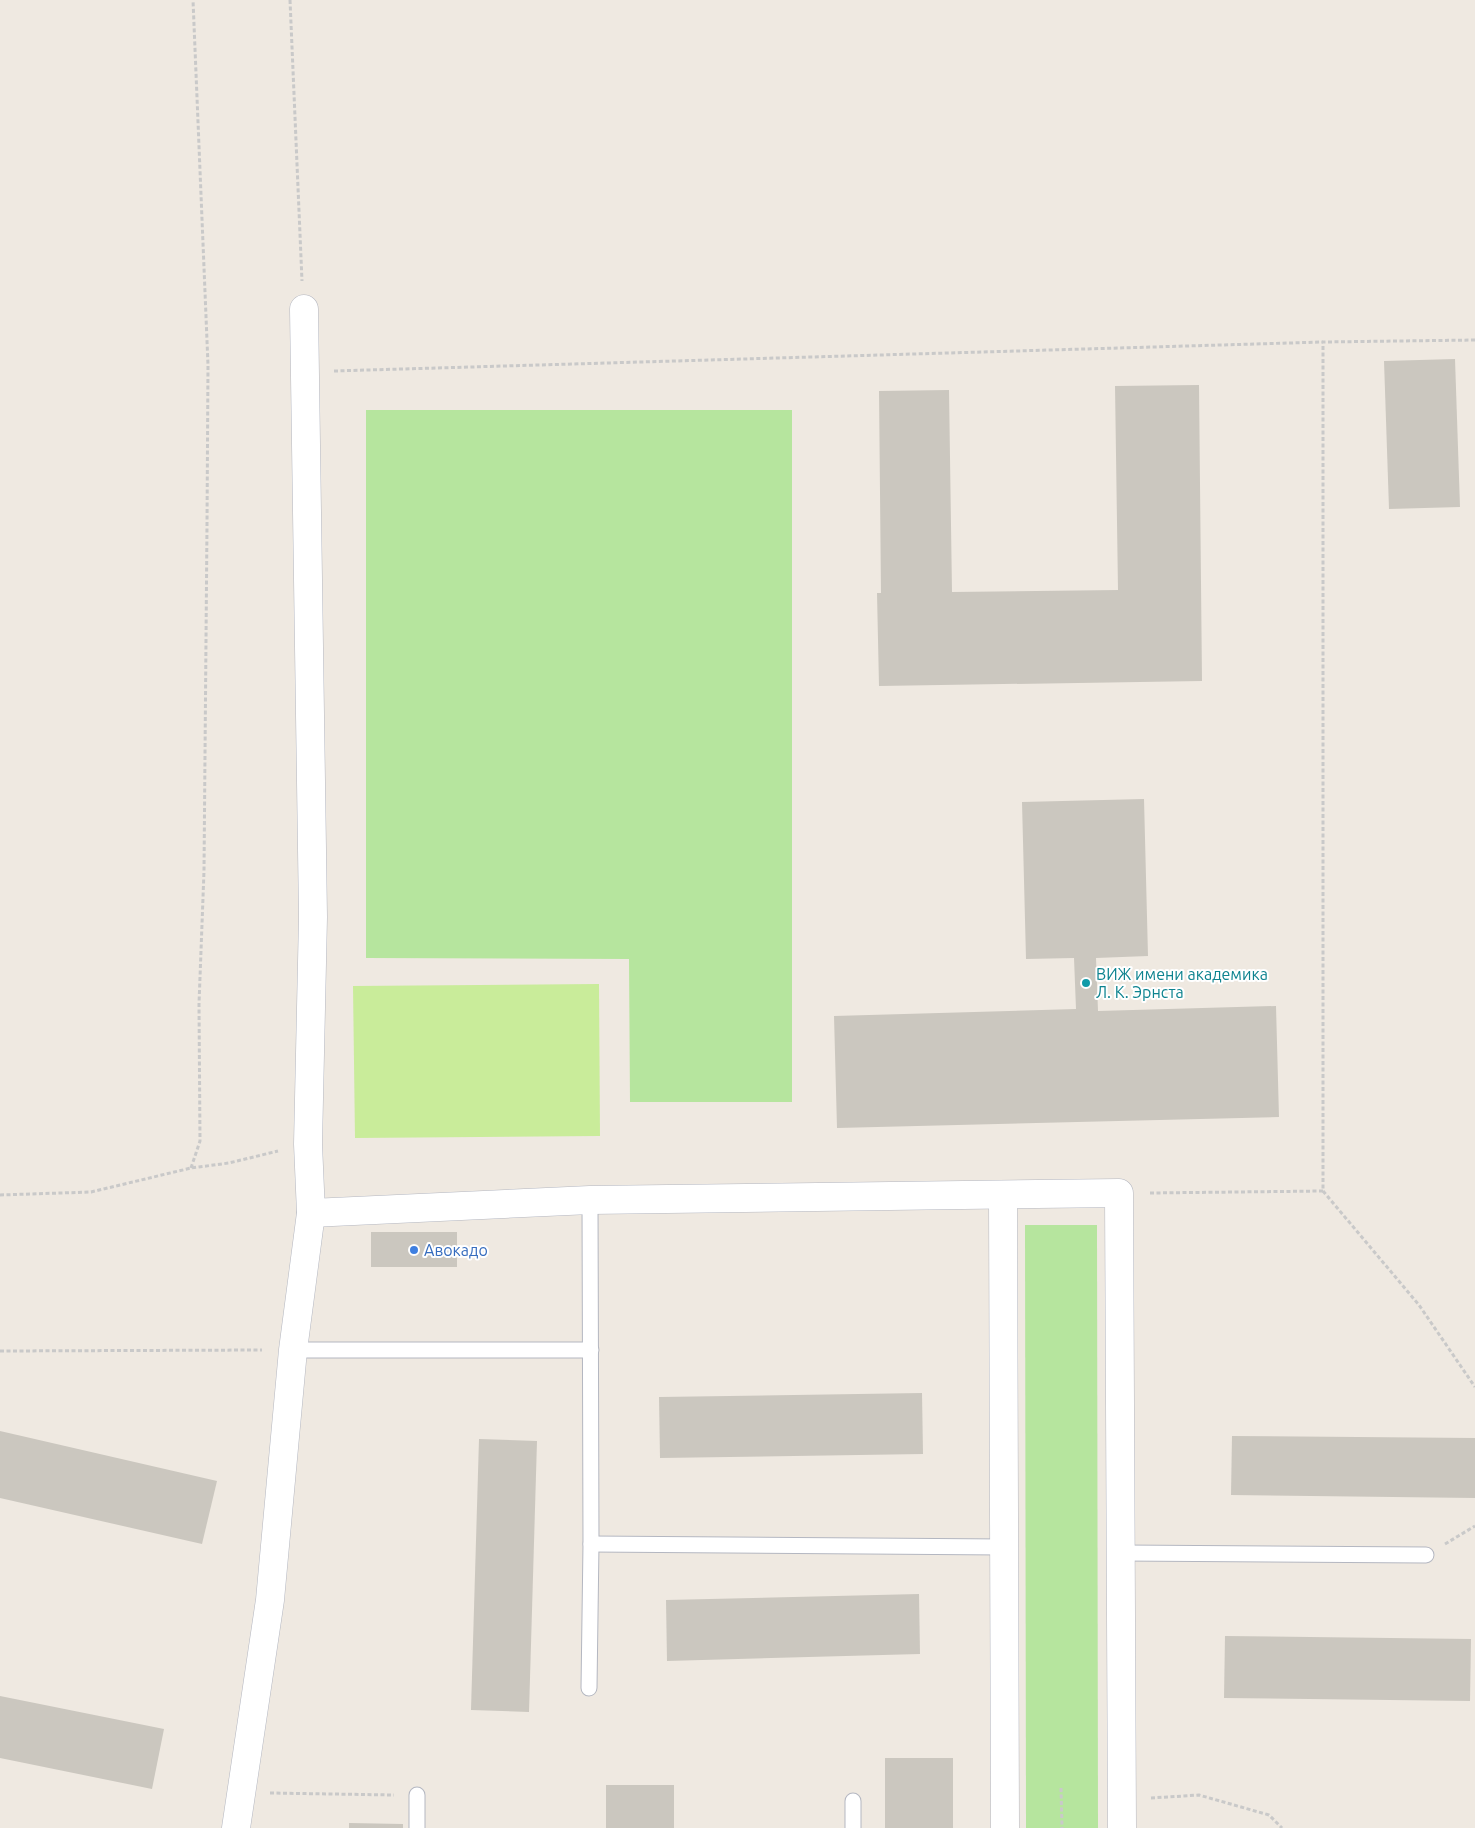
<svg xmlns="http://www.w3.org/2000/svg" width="1475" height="1828" viewBox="0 0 1475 1828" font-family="Ubuntu,sans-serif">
	<rect width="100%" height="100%" fill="#efe9e1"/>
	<!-- green -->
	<g fill="#b6e59e">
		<path d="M366,410H792V1102H630L629,959L366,958Z"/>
		<path d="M1025,1225H1097L1098,1828H1026Z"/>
	</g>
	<!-- pitch -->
	<path fill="#c9ec9a" d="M599,984L600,1136L355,1138L353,986Z"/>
	<!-- building -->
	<g fill="#cbc7bf">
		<path d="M1455,359L1460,507L1389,509L1384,361Z"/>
		<path d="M1199,385L1202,681L879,686L877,593H881L879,391L949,390L952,592L1118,590L1115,386Z"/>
		<path d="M1144,799L1148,956L1096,958L1098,1011L1276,1006L1279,1117L837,1128L834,1016L1076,1009L1074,958L1026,959L1022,802Z"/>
		<rect x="371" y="1232" width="86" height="35"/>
		<path d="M922,1393L923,1454L660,1458L659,1397Z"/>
		<path d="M0,1431L217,1481L202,1544L0,1498Z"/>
		<path d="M1232,1436L1475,1438V1498L1231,1495Z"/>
		<path d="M479,1439L537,1441L529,1712L471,1710Z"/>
		<path d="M919,1594L920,1654L667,1661L666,1600Z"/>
		<path d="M1225,1636L1471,1639L1470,1701L1224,1698Z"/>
		<path d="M0,1696L164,1729L152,1789L0,1758Z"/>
		<rect x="885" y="1758" width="68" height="70"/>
		<rect x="606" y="1785" width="68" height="43"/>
		<path d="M349,1823L403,1824V1828H349Z"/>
	</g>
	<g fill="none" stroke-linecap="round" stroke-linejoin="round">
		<!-- lane casing -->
		<g stroke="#b4b7c1" stroke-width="17">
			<g id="lane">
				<path d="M293,1350H591"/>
				<path d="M591,1544L1004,1547"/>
				<path d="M1121,1553L1426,1555"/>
				<path d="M589,1688L591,1544L590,1200"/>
				<path d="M417,1828V1795"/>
				<path d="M853,1828V1801"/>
			</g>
		</g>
		<!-- street casing -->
		<g stroke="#b4b7c1" stroke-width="29">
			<g id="street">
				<path d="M1003,1195L1005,1828"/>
				<path d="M311,1213L590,1200L1119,1193L1122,1828"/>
				<path d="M236,1828L270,1600L293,1350L311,1213L308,1144L313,917L304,309"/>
			</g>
		</g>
		<!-- path -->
		<g stroke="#c9c9c9" stroke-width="3" stroke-dasharray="4 2.5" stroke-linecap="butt">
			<path d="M290,0L302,281"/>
			<path d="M334,371L1323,342"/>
			<path d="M191,1168L200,1141L199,1004L204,871L207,525L208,365L193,0"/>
			<path d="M1323,1191L1419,1305L1475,1387"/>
			<path d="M1150,1193L1323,1191V342L1475,340"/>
			<path d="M0,1195L91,1192L191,1168L229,1163L278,1151"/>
			<path d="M0,1351L262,1350"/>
			<path d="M1445,1544L1475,1526"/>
			<path d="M1061,1788L1062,1828"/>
			<path d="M270,1793L394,1795"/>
			<path d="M1151,1798L1199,1795L1269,1815L1282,1828"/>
		</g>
		<!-- lane -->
		<use href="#lane" stroke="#fff" stroke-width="15"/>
		<!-- street -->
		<use href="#street" stroke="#fff" stroke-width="28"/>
	</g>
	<!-- markers -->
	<circle fill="#0f9aa8" stroke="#fff" stroke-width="2" cx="1086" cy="983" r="5"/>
	<circle fill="#3f7fe0" stroke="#fff" stroke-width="2" cx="414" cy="1250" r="5"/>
	<g text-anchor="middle" stroke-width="4" stroke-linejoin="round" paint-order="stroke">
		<!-- culture labels -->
		<g font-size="16" fill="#0d838f" stroke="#fff" text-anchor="start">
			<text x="1096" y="980">ВИЖ имени академика<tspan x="1096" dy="18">Л. К. Эрнста</tspan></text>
		</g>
		<!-- shop labels -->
		<g font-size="16" fill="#366cbe" stroke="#fff" text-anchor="start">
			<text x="424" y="1256">Авокадо</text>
		</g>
	</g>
</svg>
